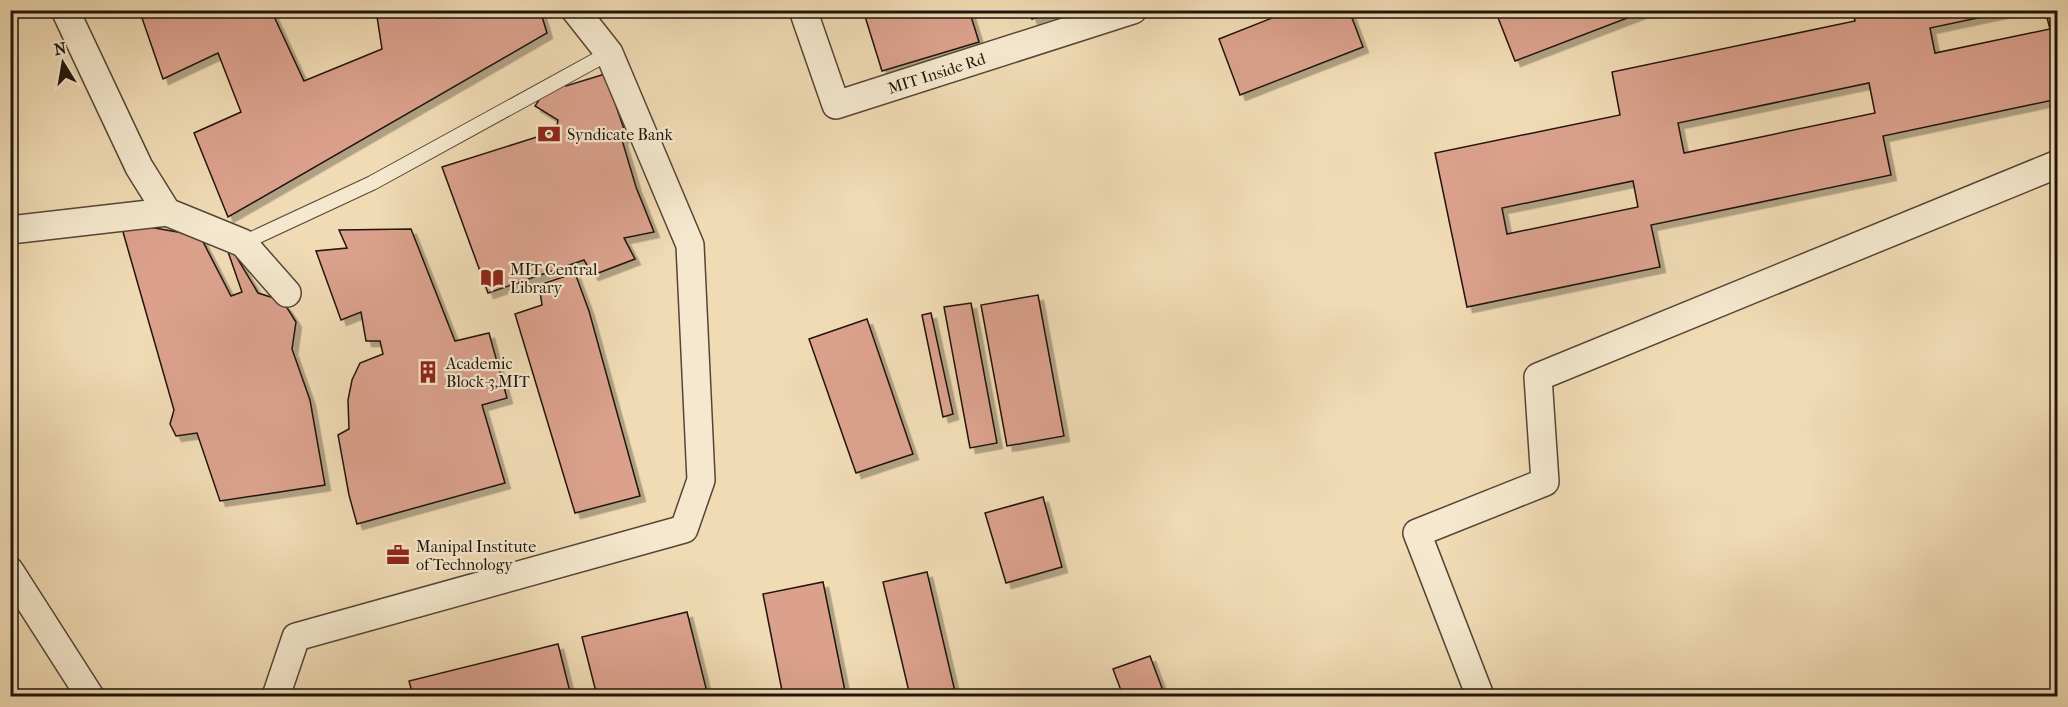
<svg xmlns="http://www.w3.org/2000/svg" width="2068" height="707" viewBox="0 0 2068 707" font-family="'IM FELL French Canon',serif">
	<defs>
		<filter id="shadow"><feDropShadow dx="5.5" dy="5.5" stdDeviation="0" flood-color="#0004"/></filter>
	</defs>
	<rect width="100%" height="100%" fill="#f0dbb4"/>
	<filter id="stains"><feTurbulence type="fractalNoise" baseFrequency=".00333" numOctaves="4"/><feColorMatrix values="0 0 0 0 .2 0 0 0 0 .09 0 0 0 0 .02 0 0 0 .5 -.17"/></filter>
	<radialGradient id="worn" r=".72"><stop offset=".6" stop-color="#630" stop-opacity="0"/><stop offset="1" stop-color="#630" stop-opacity=".3"/></radialGradient>
	<!-- building -->
	<g fill="#dba18d" stroke="#20140d" stroke-width="1.5" fill-rule="evenodd" filter="url(#shadow)">
		<path d="M161,10H271L304,81L382,49L376,10H436L439,18L459,10H540L547,33L228,217L194,133L241,112L218,53L163,79L142,18Z"/>
		<path d="M863,10H969L979,42L882,71Z"/>
		<path d="M1029,10H1059L1032,19Z"/>
		<path d="M1292,10H1349L1363,47L1240,95L1219,39Z"/>
		<path d="M1509,10H1648L1515,61L1497,15Z"/>
		<path d="M1853,10H2015L1930,28L1935,53L2050,29L2045,10H2058V99L1883,136L1891,175L1651,225L1660,267L1467,307L1435,153L1620,115L1612,72L1855,21ZM1869,83L1875,113L1684,153L1678,123ZM1633,181L1638,207L1507,234L1502,208Z"/>
		<path d="M605,74L625,132L622,140L636,187L654,232L624,238L635,259L593,275L584,260L488,293L442,167L556,131L558,120L535,106L554,77L566,86Z"/>
		<path d="M138,225L200,236L231,296L242,292L227,249L233,251L258,293L274,298L286,306L296,322L292,349L310,400L325,485L220,501L197,433L176,436L170,424L174,410L123,232Z"/>
		<path d="M411,229L455,341L489,333L507,398L482,405L505,483L357,524L349,495L338,435L349,429L348,400L352,380L360,363L383,354L380,341H366L361,312L341,320L316,251L347,248L339,230Z"/>
		<path d="M575,273L589,311L640,496L575,513L515,314L542,305L539,285Z"/>
		<path d="M1038,295L1064,436L1007,446L981,305Z"/>
		<path d="M971,303L997,443L970,448L944,307Z"/>
		<path d="M931,313L953,414L943,417L922,315Z"/>
		<path d="M867,319L913,454L856,473L809,339Z"/>
		<path d="M1043,497L1062,567L1006,583L985,513Z"/>
		<path d="M927,572L956,696H910L883,582Z"/>
		<path d="M823,582L846,696H783L763,594Z"/>
		<path d="M687,612L708,696H597L582,637Z"/>
		<path d="M558,644L571,696H413L409,681Z"/>
		<path d="M1150,656L1165,696H1123L1113,669Z"/>
	</g>
	<g fill="none" stroke-linecap="round" stroke-linejoin="round">
		<!-- service casing -->
		<g stroke="#544637" stroke-width="16">
			<path id="service" d="M243,243L372,183L609,53"/>
		</g>
		<!-- minor casing -->
		<g stroke="#544637" stroke-width="30">
			<g id="minor">
				<path d="M65,10L139,167L167,212L243,243L287,293"/>
				<path id="s1" d="M803,10L836,105L1133,10"/>
				<path d="M10,230L167,212"/>
				<path d="M10,571L90,696"/>
				<path d="M276,696L296,637L684,529L701,480L690,245L609,53L575,10"/>
				<path d="M1480,696L1417,533L1545,482L1538,377L2058,164"/>
			</g>
		</g>
		<!-- service -->
		<use href="#service" stroke="#f5e8ce" stroke-width="14"/>
		<!-- minor -->
		<use href="#minor" stroke="#f5e8ce" stroke-width="27"/>
	</g>
	<!-- icons -->
	<defs>
		<g id="bank-bare" transform="scale(1.8)"><path d="M-6-4H6V4H-6ZM0-2.3a2.3 2.3 0 1 0 0 4.6a2.3 2.3 0 1 0 0-4.6Z" fill="#8f2418" stroke="#f5e8ce" stroke-width="2.5" paint-order="stroke"/></g>
		<g id="library-bare" transform="scale(1.8)"><path d="M-6-4Q-3-5.5-.7-3.5V5Q-3 3-6 4ZM6-4Q3-5.5 .7-3.5V5Q3 3 6 4Z" fill="#8f2418" stroke="#f5e8ce" stroke-width="2.5" paint-order="stroke"/></g>
		<g id="building-bare" transform="scale(1.8)"><path d="M-4-6H4V6H1V3H-1V6H-4ZM-2.5-4.3h1.7v1.8h-1.7ZM.8-4.3h1.7v1.8H.8ZM-2.5-1h1.7V.8h-1.7ZM.8-1h1.7V.8H.8Z" fill="#8f2418" stroke="#f5e8ce" stroke-width="2.5" paint-order="stroke"/></g>
		<g id="office-bare" transform="scale(1.8)"><path d="M-6-3h4V-5.5h4V-3h4V5H-6ZM-1-4.5V-3h2v-1.5ZM-6 0V1H6V0Z" fill="#8f2418" stroke="#f5e8ce" stroke-width="2.5" paint-order="stroke"/></g>
	</defs>
	<g fill-rule="evenodd">
		<use href="#bank-bare" x="549" y="134"/>
		<use href="#library-bare" x="492" y="278"/>
		<use href="#building-bare" x="428" y="372"/>
		<use href="#office-bare" x="398" y="555"/>
	</g>
	<g text-anchor="middle" stroke-width="4.5" stroke-linejoin="round" paint-order="stroke">
		<!-- street labels -->
		<g font-size="16" fill="#20140d" stroke="#f5e8ce">
			<text dy="6" stroke="none"><textPath href="#s1" startOffset="206">MIT Inside Rd</textPath></text>
		</g>
		<!-- poi labels -->
		<g font-size="16" fill="#20140d" stroke="#f5e8ce" text-anchor="start">
			<text x="567" y="140">Syndicate Bank</text>
			<text x="510" y="275">MIT Central<tspan x="510" dy="18">Library</tspan></text>
			<text x="446" y="369">Academic<tspan x="446" dy="18">Block-3,MIT</tspan></text>
			<text x="416" y="552">Manipal Institute<tspan x="416" dy="18">of Technology</tspan></text>
		</g>
	</g>
	<!-- margin -->
	<rect width="2068" height="707" fill="none" stroke="#f0dbb4" stroke-width="36"/>
	<rect x="12" y="12" width="2044" height="683" fill="none" stroke="#20140d" stroke-width="3"/>
	<rect x="18" y="18" width="2032" height="671" fill="none" stroke="#20140d" stroke-width="1.5"/>
	<!-- north arrow -->
	<g transform="translate(63 63) rotate(349)" stroke="#f5e8ce" stroke-width="4.5" paint-order="stroke">
	<path d="M0-4.5L10 22L0 15L-10 22Z" fill="#20140d"/>
	<text y="-9" font-size="16" font-weight="bold" text-anchor="middle" fill="#20140d">N</text>
	</g>
	<rect width="100%" height="100%" filter="url(#stains)"/>
	<rect width="100%" height="100%" fill="url(#worn)"/>
</svg>
